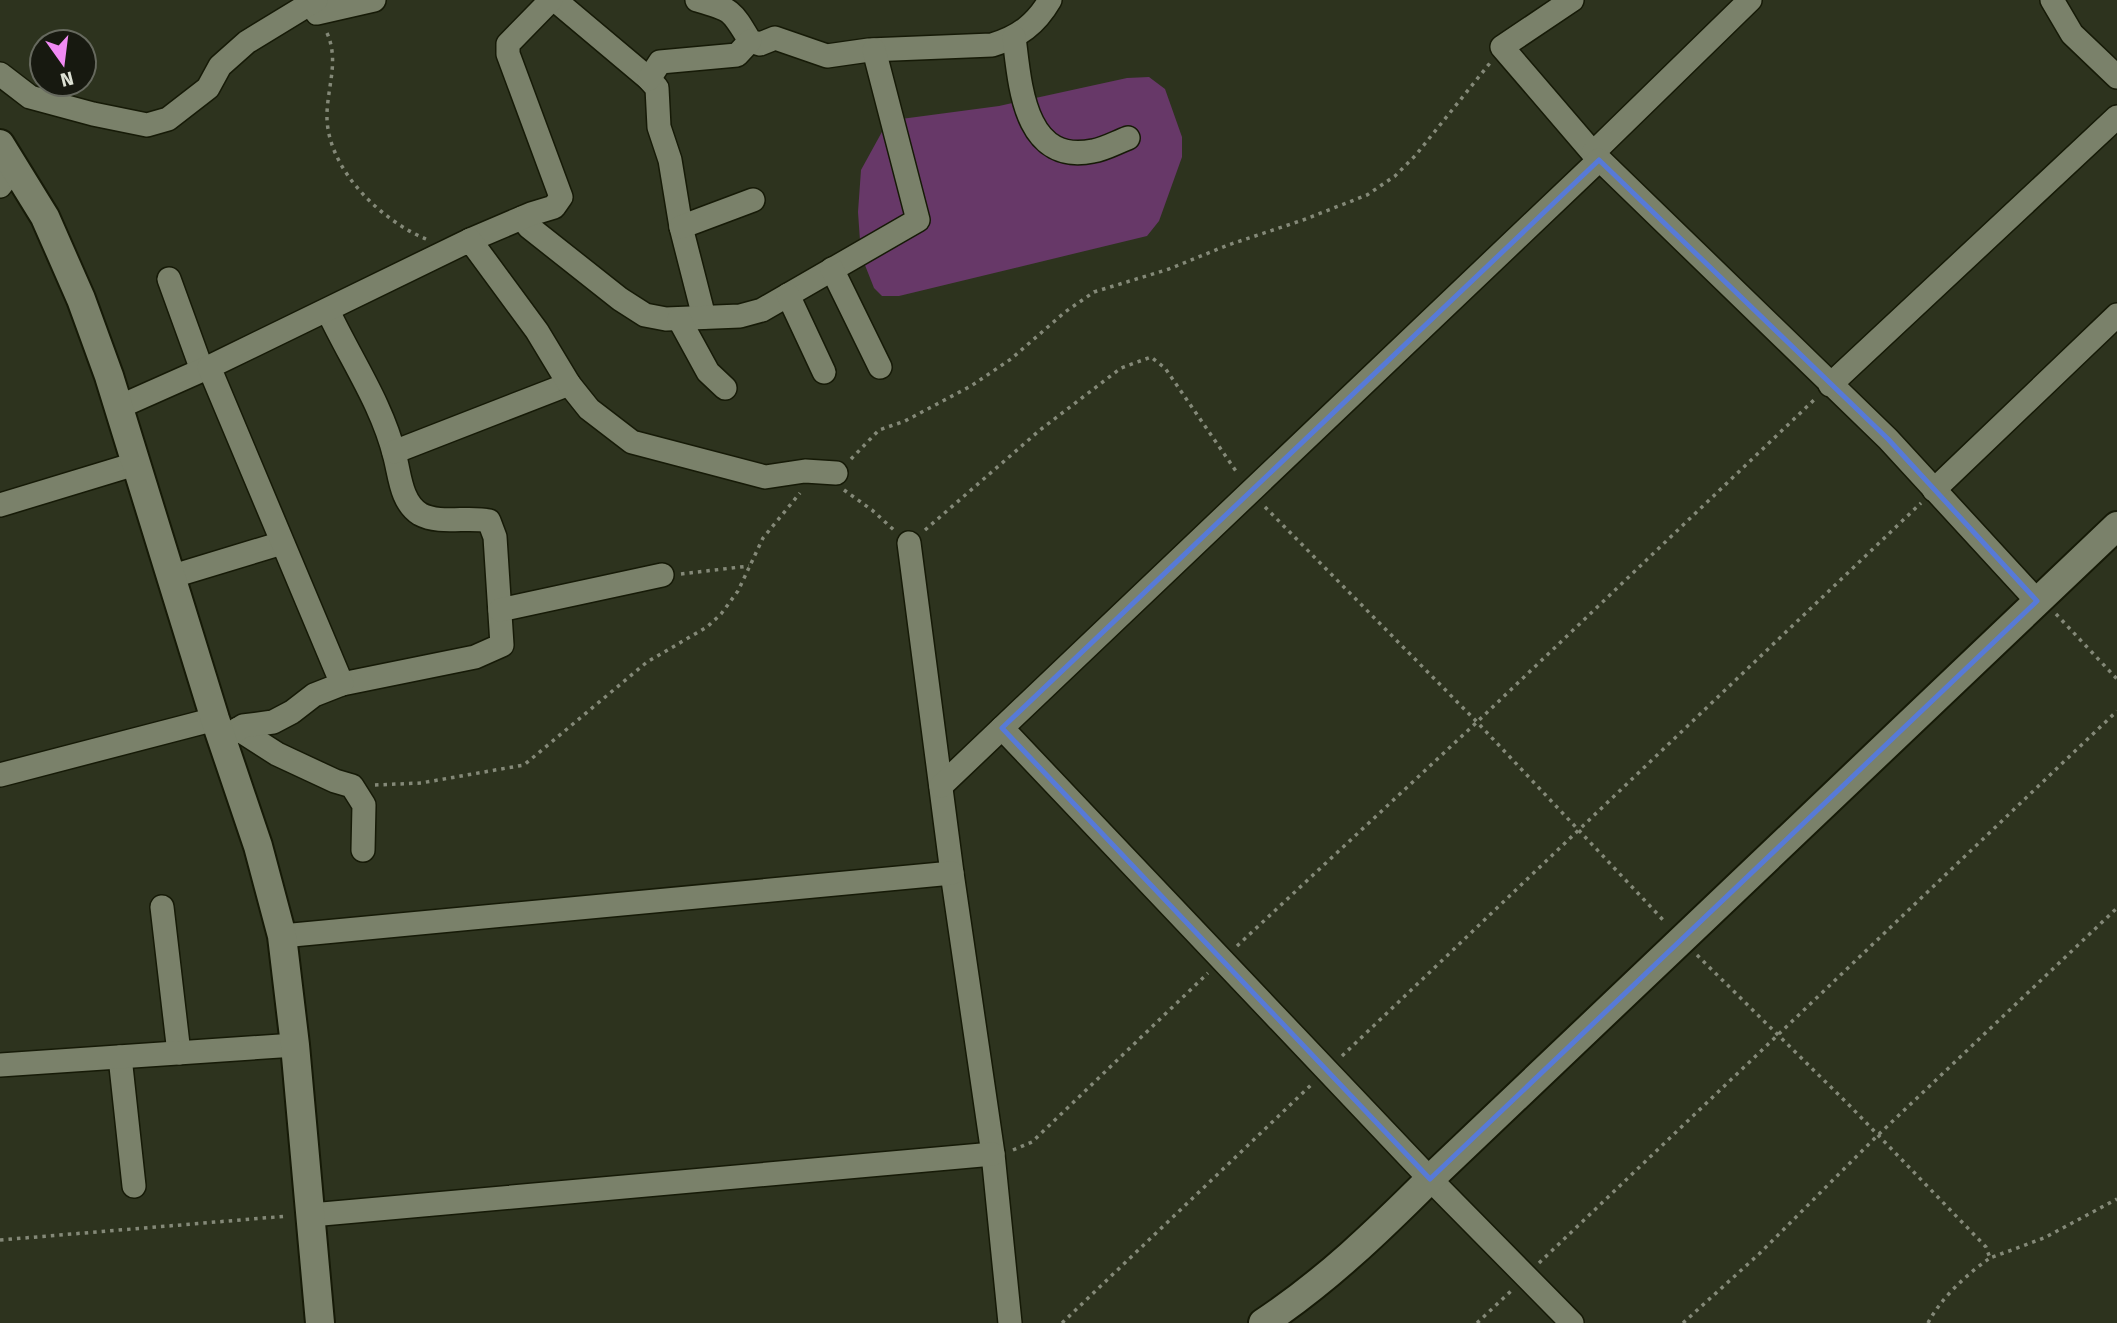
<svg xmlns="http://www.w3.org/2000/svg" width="2117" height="1323" viewBox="0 0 2117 1323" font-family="'Fira Sans',sans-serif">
	<rect width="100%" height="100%" fill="#2d331e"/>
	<!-- green -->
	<path fill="#673868" d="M1149,77L1165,89L1182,137V157L1159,221L1147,236L899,296H882L874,288L861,255L858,212L861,170L883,130L901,119L999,106L1127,78Z"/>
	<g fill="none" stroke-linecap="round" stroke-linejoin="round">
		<!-- minor casing -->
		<g stroke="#161a07" stroke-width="26">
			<g id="minor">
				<path d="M555,0L649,79L657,88L659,127L670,160L681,227L704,317"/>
				<path d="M697,0C732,10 731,9 750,41L760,44L775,38L827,56L869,50L992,45C1019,37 1036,24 1050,0"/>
				<path d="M1572,0L1502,47L1593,153L1888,439L2037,601"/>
				<path d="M2052,0L2072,34L2117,77"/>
				<path d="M311,4L317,13L374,0"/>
				<path d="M1014,37C1020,85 1024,165 1093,151C1105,149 1117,142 1128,138"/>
				<path d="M0,74L30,97L93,114L147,125L168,119L208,88L220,66L247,42L316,0"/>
				<path d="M649,79L660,62L737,55L750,41"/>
				<path d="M1593,153L1750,0"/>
				<path d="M0,186L15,167"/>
				<path d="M522,218L529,227L620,299L645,315L666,319L740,316L762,310L918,220L874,50"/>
				<path d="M681,227L753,200"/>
				<path d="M470,240L531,214L554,207L561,197L508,54V44L551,0"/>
				<path d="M832,269L880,367"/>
				<path d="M169,279L202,370"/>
				<path d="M788,295L824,372"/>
				<path d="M328,311C351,360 382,404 395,457C400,476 401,502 420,514C440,525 468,516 489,521L495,537L502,645L475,657L342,684"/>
				<path d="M679,319L708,372L725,388"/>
				<path d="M1830,385L2117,117"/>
				<path d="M119,407L209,367"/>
				<path d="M394,452L569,384"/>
				<path d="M1934,490L2117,315"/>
				<path d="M0,505L135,464"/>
				<path d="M909,543L952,873L993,1154L1010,1323"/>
				<path d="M170,577L282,543"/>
				<path d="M500,610L662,575"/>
				<path d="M1002,728L1430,1179L1572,1323"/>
				<path d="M238,729L277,754L335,781L352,786L364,805L363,850"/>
				<path d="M220,736L231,734L243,726L273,722L292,712L314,695L342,684L209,367L470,240L537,331L569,384L589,409L632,442L765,477L805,471L836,473"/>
				<path d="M0,775L215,719"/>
				<path d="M941,786L1599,160"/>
				<path d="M162,907L179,1053"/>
				<path d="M282,936L952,873"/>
				<path d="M120,1057L134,1186"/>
				<path d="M0,1065L295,1045"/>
				<path d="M311,1215L993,1154"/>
			</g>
		</g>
		<!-- tertiary casing -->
		<g stroke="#161a07" stroke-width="32">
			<g id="tertiary">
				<path d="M0,144L45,217L81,299L109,376L215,719L258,846L282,936L295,1045L320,1323"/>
				<path d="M1263,1323C1325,1282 1378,1231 1430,1179L2117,526"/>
			</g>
		</g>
		<!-- path -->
		<g stroke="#848978" stroke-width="3.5" stroke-dasharray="3.5 5" stroke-linecap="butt">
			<path d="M327,33C339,60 328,85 327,113C325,167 380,220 426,239"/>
			<path d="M851,459L879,430L905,421L971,386L1011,359L1065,312L1094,292L1169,269L1228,245L1303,220L1367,195L1395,176L1415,156L1490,63"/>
			<path d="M844,490L872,510L895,531"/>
			<path d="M1265,507L1477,722L1665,922"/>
			<path d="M925,530L1040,430L1121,368L1151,357L1165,368L1238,474"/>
			<path d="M681,574L749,566"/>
			<path d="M2056,614L2117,679"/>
			<path d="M375,785L421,783L524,765L647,662L707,627L721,614L738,591L763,538L800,493"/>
			<path d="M1237,946L1477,722L1816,398"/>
			<path d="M1697,955L1850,1106L1986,1247L1990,1258L2044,1238L2117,1199"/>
			<path d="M1342,1056L1921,503"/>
			<path d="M1013,1150L1032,1142L1208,973"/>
			<path d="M0,1240L288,1216"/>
			<path d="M1539,1263L2117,711"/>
			<path d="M1062,1323L1311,1085"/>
			<path d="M1477,1323L1511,1291"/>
			<path d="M1683,1323L1759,1254L1877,1136L2117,908"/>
			<path d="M1928,1323C1941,1298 1967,1274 1990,1258"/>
		</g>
		<!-- minor -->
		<use href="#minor" stroke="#7a816a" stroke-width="23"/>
		<!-- tertiary -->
		<use href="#tertiary" stroke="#7a816a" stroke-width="28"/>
	</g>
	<!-- marked area -->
	<path fill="none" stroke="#577ad7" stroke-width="5" stroke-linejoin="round" d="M1599,160L1888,439L2037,601L1430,1179L1002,728Z"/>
	<!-- north arrow -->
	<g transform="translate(63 63) rotate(166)"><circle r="33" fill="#171910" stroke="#66695e" stroke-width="2"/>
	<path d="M0-5L12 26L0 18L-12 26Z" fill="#f18af4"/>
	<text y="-10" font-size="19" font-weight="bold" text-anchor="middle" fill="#dde1d4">N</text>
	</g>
</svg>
